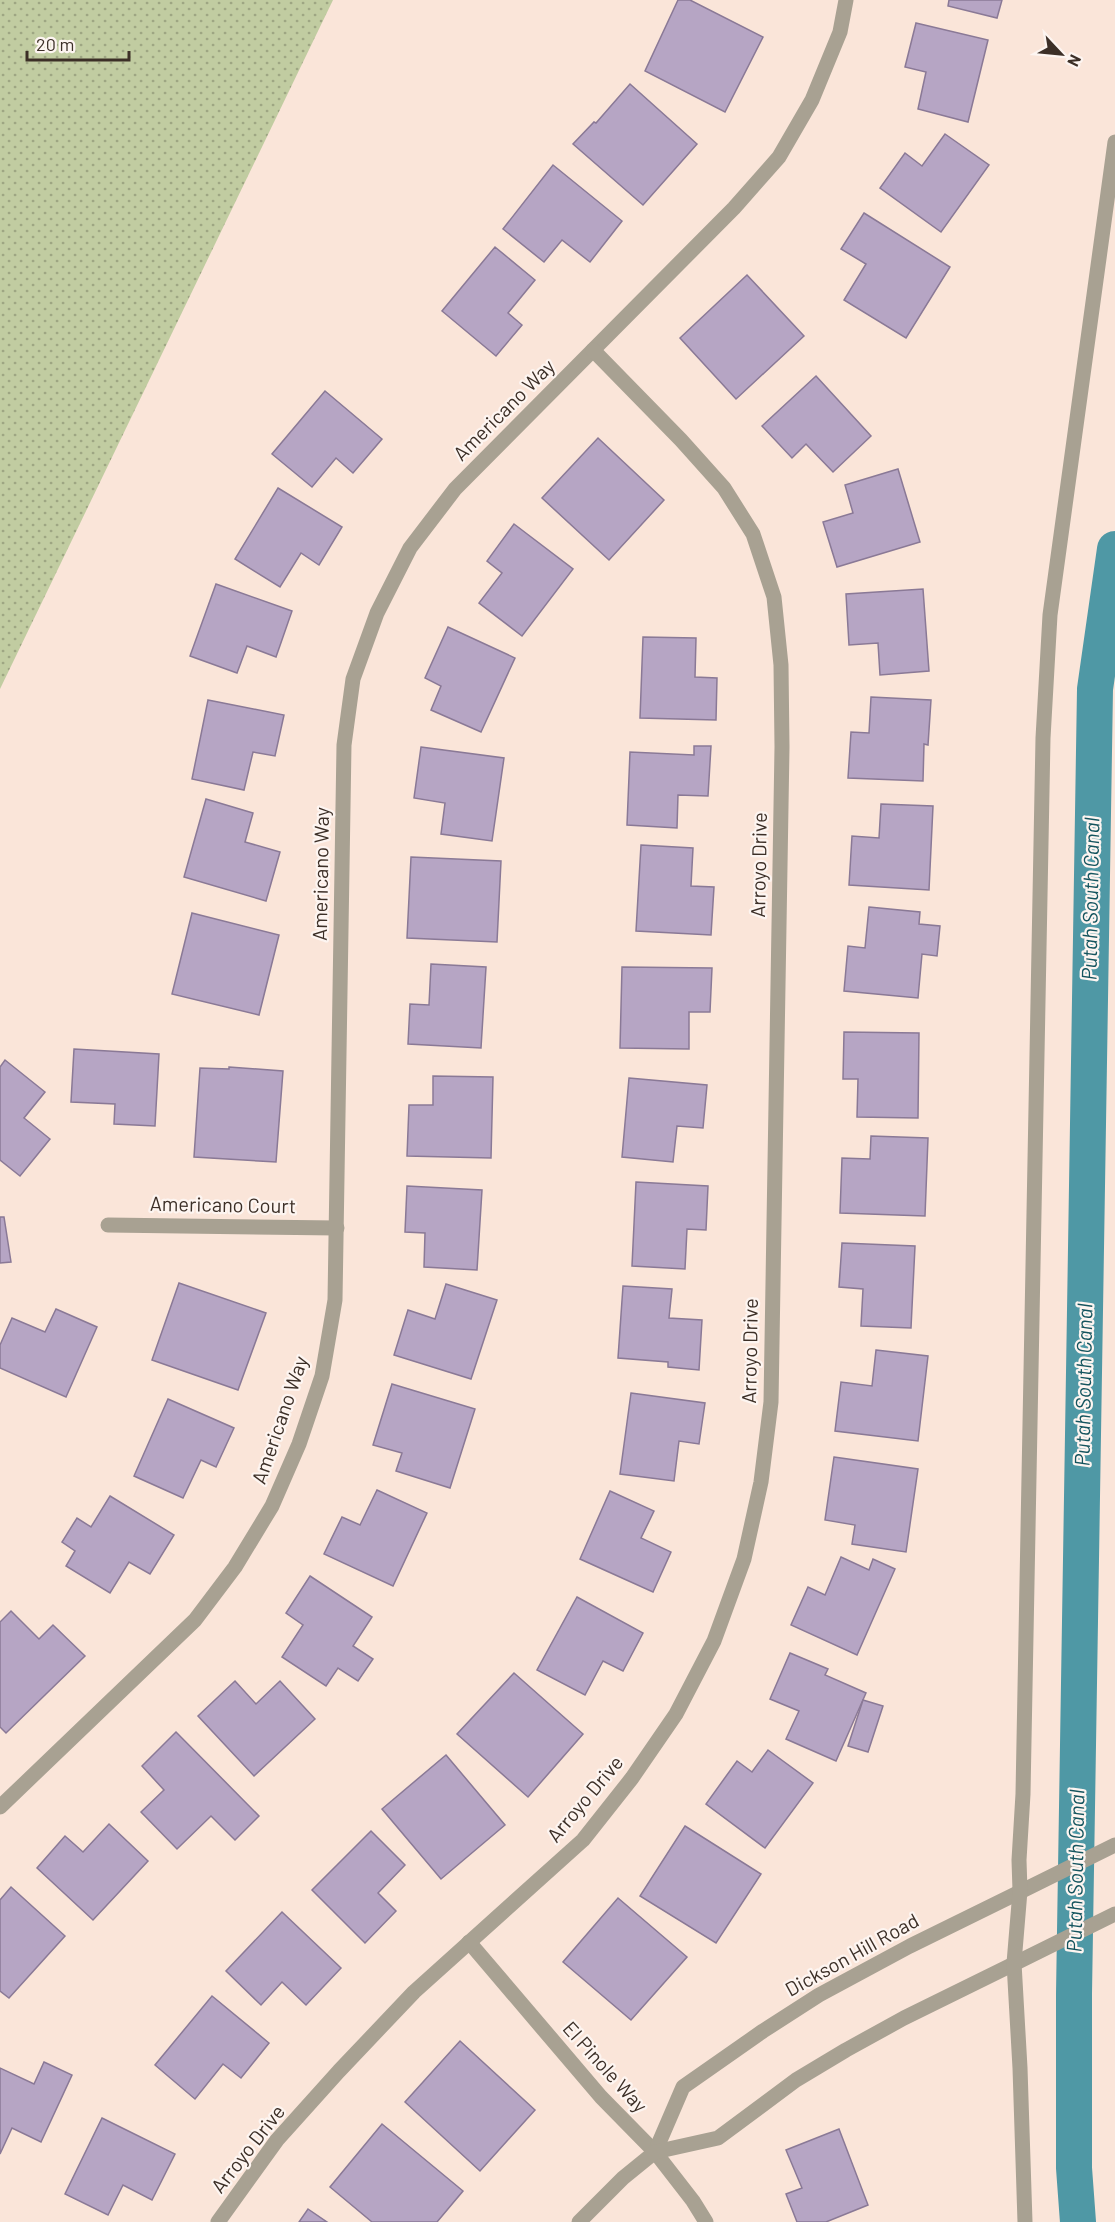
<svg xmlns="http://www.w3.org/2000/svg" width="1115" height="2222" viewBox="0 0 1115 2222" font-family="Barlow,sans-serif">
	<defs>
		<pattern id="grass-dots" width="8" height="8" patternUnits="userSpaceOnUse" patternTransform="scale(1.5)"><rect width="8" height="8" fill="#c1cca1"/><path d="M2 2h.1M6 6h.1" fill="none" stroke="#9ea683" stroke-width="1.8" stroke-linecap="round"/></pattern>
	</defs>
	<rect width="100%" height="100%" fill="#fae5d9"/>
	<!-- grass -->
	<path fill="url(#grass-dots)" d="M0,0H333L0,689Z"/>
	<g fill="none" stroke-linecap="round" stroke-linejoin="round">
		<!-- canal -->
		<path stroke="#4f98a5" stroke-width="36" d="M1078,2222L1074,2168V1994L1095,689L1115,549"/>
	</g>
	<!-- building -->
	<g fill="#b6a5c4" stroke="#8a7996" stroke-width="1.5">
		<path d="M678,0H690L763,37L725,112L645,71Z"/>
		<path d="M949,0H1002L997,18L948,6Z"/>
		<path d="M916,23L988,40L968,122L918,109L926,72L905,67Z"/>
		<path d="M630,84L697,144L643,205L573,144L594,122L596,123Z"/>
		<path d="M945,134L989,165L941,232L880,188L905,153L922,166Z"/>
		<path d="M553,165L622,221L590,262L562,240L544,262L503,229Z"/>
		<path d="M864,213L950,267L906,338L844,300L866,264L841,249Z"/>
		<path d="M495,247L535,280L508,313L522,325L496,356L442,311Z"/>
		<path d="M747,275L804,336L736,399L680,338Z"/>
		<path d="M816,376L871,436L833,472L806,444L792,458L762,426Z"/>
		<path d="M325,391L382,439L353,473L336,458L312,487L272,454Z"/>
		<path d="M598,438L664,500L609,560L542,498Z"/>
		<path d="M898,469L920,542L837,567L823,522L853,513L845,485Z"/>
		<path d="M278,488L342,527L319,565L301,553L280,587L235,559Z"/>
		<path d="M514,524L573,569L522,636L479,603L502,573L487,561Z"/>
		<path d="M216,584L292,611L276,657L247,646L237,673L190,656Z"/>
		<path d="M923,589L929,671L880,675L878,643L849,645L846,594Z"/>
		<path d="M448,627L515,658L481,732L431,710L441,686L425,678Z"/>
		<path d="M643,637L696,638L695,677L717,678L716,720L640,718Z"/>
		<path d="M871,697L931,700L928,745L924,744L923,781L848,778L851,732L869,733Z"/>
		<path d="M208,700L284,715L275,756L253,752L244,790L192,779Z"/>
		<path d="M694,746H711L708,796L678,795L677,828L627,825L630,752L694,755Z"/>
		<path d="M421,747L504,758L492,841L441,834L445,803L414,798Z"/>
		<path d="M206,799L253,813L245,842L280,852L266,901L184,877Z"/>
		<path d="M881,804L933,806L929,890L849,885L852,836L879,838Z"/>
		<path d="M641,845L693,848L691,886L714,887L711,935L636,931Z"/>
		<path d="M411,857L501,861L497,942L407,938Z"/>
		<path d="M869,907L920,912L919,924L940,926L937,956L922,954L918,998L844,991L848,946L865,948Z"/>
		<path d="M192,913L279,935L259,1015L172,994Z"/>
		<path d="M431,964L486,967L481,1048L408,1044L410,1004L429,1005Z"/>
		<path d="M622,967L712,968L710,1012H689V1049L620,1048Z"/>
		<path d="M844,1032L919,1033L918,1118L857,1117L858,1079H843Z"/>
		<path d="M74,1049L159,1054L155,1126L114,1124L115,1104L71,1102Z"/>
		<path d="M5,1060L45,1092L24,1118L50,1139L20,1176L0,1160V1067Z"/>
		<path d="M229,1067L283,1071L276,1162L194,1157L200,1068L229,1069Z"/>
		<path d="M433,1076L493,1077L491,1158L407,1156L409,1105H433Z"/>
		<path d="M629,1078L707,1085L703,1128L677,1126L673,1162L622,1157Z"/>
		<path d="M871,1136L928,1138L925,1216L840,1213L842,1158L870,1159Z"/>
		<path d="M636,1182L708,1186L706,1230L687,1229L685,1269L632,1266Z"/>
		<path d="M407,1186L482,1190L477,1270L424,1267L425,1233L405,1232Z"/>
		<path d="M0,1217H4L11,1262L0,1263Z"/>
		<path d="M842,1243L915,1246L911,1328L861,1326L863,1289L839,1287Z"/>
		<path d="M179,1283L266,1313L238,1390L152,1360Z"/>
		<path d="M446,1284L497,1300L471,1379L394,1355L408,1310L435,1319Z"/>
		<path d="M623,1286L672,1289L669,1318L702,1320L699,1370L668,1367V1362L618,1358Z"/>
		<path d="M56,1309L97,1327L66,1397L0,1368V1345L12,1318L45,1332Z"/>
		<path d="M876,1350L928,1356L918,1441L835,1431L841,1382L872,1386Z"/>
		<path d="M392,1384L475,1409L450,1488L396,1471L402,1453L373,1445Z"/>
		<path d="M631,1393L705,1403L699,1444L679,1441L674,1481L620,1474Z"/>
		<path d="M168,1399L234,1428L216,1467L201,1460L183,1498L134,1476Z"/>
		<path d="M834,1457L918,1469L906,1552L852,1544L855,1525L825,1520Z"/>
		<path d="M377,1490L427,1513L393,1586L324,1554L342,1517L360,1525Z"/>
		<path d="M610,1491L654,1511L641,1538L671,1552L653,1592L580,1559Z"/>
		<path d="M110,1496L174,1535L150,1574L129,1562L110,1593L66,1566L75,1551L62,1542L77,1518L91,1527Z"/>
		<path d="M841,1557L869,1570L873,1559L895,1569L857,1655L791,1625L808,1587L825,1595Z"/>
		<path d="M310,1576L372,1617L353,1646L373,1659L358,1681L338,1668L326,1686L282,1657L303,1625L286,1613Z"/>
		<path d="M577,1597L643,1633L623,1671L603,1661L585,1695L537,1670Z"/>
		<path d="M11,1611L39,1639L53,1625L85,1656L6,1733L0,1727V1622Z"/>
		<path d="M790,1653L828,1669L825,1675L866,1693L836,1761L786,1739L799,1711L770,1699Z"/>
		<path d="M514,1673L583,1734L528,1797L457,1734Z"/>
		<path d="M235,1681L256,1704L280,1681L315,1719L254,1776L198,1716Z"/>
		<path d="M863,1700L883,1706L868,1752L848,1746Z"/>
		<path d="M176,1732L259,1816L235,1840L211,1816L177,1849L141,1812L164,1790L142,1766Z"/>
		<path d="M768,1750L813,1783L765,1848L706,1804L737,1761L752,1772Z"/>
		<path d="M446,1755L505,1825L441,1879L382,1809Z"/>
		<path d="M109,1824L148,1861L93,1920L37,1868L65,1836L83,1852Z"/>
		<path d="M685,1826L761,1874L716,1943L640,1896Z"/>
		<path d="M371,1831L405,1865L378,1893L396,1911L365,1943L312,1890Z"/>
		<path d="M11,1887L65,1936L9,1998L0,1991V1900Z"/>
		<path d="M618,1898L687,1957L631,2020L563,1962Z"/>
		<path d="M282,1912L341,1968L306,2005L282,1982L261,2005L226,1971Z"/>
		<path d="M212,1996L269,2043L241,2078L223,2064L195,2099L155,2065Z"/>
		<path d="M460,2041L535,2110L480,2171L405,2102Z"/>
		<path d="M44,2062L72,2075L41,2142L12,2128L0,2154V2068L34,2084Z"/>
		<path d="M102,2118L175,2154L152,2200L123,2185L108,2215L65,2194Z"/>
		<path d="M382,2124L463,2191L437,2222H372L330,2187Z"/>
		<path d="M839,2129L868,2205L826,2222H797L786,2194L802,2188L786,2150Z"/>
		<path d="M308,2209L327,2222H299Z"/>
	</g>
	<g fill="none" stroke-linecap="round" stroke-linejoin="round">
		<!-- minor -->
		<g stroke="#a8a192" stroke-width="15">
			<path d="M108,1225L337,1228"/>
			<path d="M0,1807L195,1620L235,1567L272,1506L299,1444L322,1376L335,1300L344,745L353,679L377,613L410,548L455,489L734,208L779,157L812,100L840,32L846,0"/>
			<path d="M469,1942L601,2097L655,2152L693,2201L706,2222"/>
			<path d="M655,2152L683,2087L763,2031L819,1995L910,1946L1115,1845"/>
			<path d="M218,2222L277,2140L339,2071L414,1992L583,1840L632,1778L676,1714L714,1641L744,1559L761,1482L771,1402L782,747L781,665L774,597L753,534L724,488L681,440L593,350"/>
			<path d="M579,2222L623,2178L655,2152L718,2138L796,2080L846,2050L904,2018L1115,1914"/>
			<path d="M1025,2222L1020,2068L1014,1963L1020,1891L1019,1860L1023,1794L1043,738L1050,615L1115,142"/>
		</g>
	</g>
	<g text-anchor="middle" stroke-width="4.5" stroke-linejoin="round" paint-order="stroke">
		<!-- street labels -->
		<g font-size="20" fill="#3c2f27" stroke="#fdf5f1">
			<text transform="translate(504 410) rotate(-45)" y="7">Americano Way</text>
			<text transform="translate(759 865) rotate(-89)" y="7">Arroyo Drive</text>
			<text transform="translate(321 874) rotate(-89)" y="7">Americano Way</text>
			<text transform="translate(223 1205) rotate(1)" y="7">Americano Court</text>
			<text transform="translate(750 1351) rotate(-89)" y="7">Arroyo Drive</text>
			<text transform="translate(280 1420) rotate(-71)" y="7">Americano Way</text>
			<text transform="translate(585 1799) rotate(-50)" y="7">Arroyo Drive</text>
			<text transform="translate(852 1955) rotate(-29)" y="7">Dickson Hill Road</text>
			<text transform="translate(605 2067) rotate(48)" y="7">El Pinole Way</text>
			<text transform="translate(248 2149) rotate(-52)" y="7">Arroyo Drive</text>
		</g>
		<!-- water labels -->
		<g font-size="21" font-style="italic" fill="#14545e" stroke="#fdf5f1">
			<text transform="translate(1091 899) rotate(-89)" y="7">Putah South Canal</text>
			<text transform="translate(1084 1385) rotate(-89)" y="7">Putah South Canal</text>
			<text transform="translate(1076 1871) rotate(-89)" y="7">Putah South Canal</text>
		</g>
	</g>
	<!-- north arrow -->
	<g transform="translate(1061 54) rotate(116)" stroke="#fdf5f1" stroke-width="4.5" paint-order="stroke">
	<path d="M0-4.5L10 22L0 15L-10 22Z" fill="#3c2f27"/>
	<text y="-9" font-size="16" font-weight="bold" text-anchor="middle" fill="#3c2f27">N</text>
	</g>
	<!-- scale -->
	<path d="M27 51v9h102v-9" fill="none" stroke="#3c2f27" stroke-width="3"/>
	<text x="36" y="51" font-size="18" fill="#3c2f27" stroke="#fdf5f1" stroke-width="4.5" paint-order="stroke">20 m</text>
</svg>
